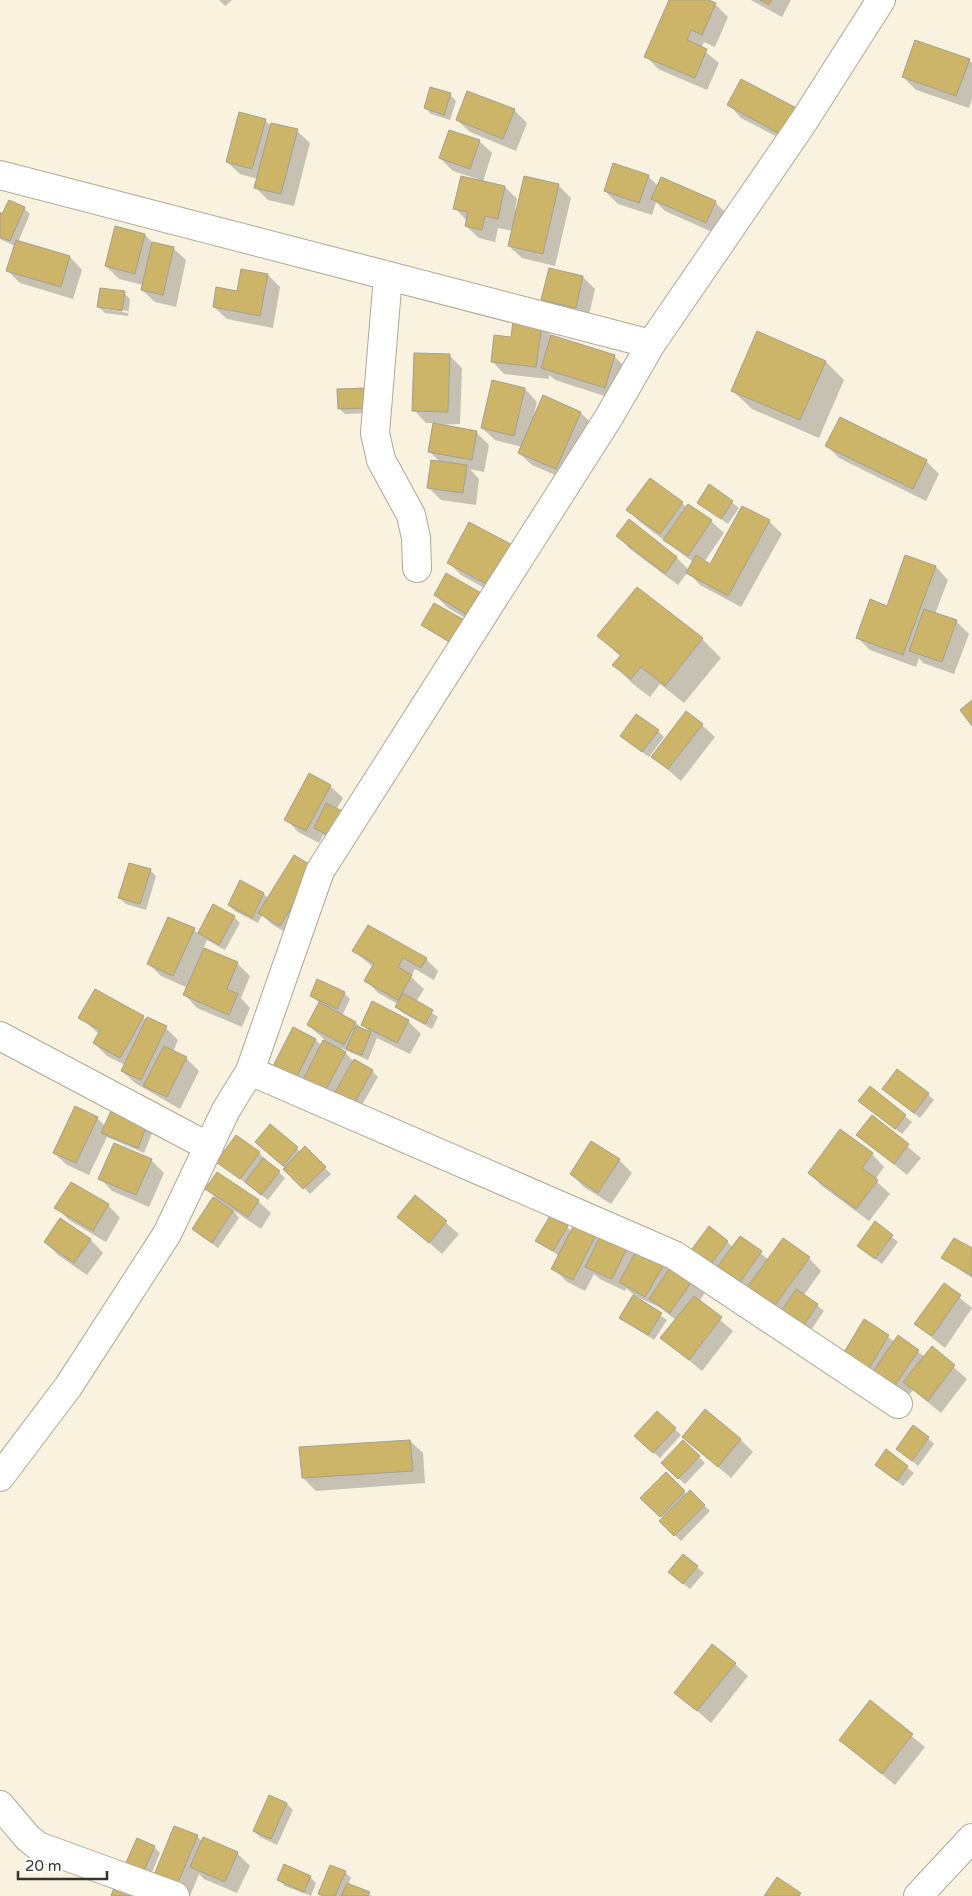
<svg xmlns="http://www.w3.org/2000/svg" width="972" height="1896" viewBox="0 0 972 1896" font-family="'Varela Round',sans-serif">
	<rect width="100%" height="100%" fill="#f8f2df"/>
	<!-- shadow -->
	<g fill="#0003" fill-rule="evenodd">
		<path d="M219,0H232L225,6Z"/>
		<path d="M670,0H706L715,4L728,17L715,47L704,42L701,48L719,63L707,90L658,69L646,56Z"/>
		<path d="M751,0H791L782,17Z"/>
		<path d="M969,61L972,63V99L969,108L916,90L903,77Z"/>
		<path d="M450,95L456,101L450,120L431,114L425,108Z"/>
		<path d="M729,105L816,126L802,150L741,118Z"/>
		<path d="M514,110L527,123L516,151L470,132L457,120Z"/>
		<path d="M265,120L271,126L297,131L310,143L294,206L268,200L255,187L258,179L240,174L227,162Z"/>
		<path d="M479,141L492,153L483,182L505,187L517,199L515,210L558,185L571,198L555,266L522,258L509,246L513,231L498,228L495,242L479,238L466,226L467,221L455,208L478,179L453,171L440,158Z"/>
		<path d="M648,176L658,186L661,179L715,202L728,215L719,235L665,211L656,202L652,215L618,204L605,191Z"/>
		<path d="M24,208L30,214L18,242L70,257L82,270L73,299L20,283L8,271L15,246L0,239V214L3,215Z"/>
		<path d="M116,228L145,235L153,243L173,248L186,260L176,307L155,302L142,290L143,285L119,279L106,266Z"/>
		<path d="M268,275L280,287L273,328L227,319L214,307Z"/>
		<path d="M583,277L595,289L588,320L555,312L543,300Z"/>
		<path d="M124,293L130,299L128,316L105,313L99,307ZM104,307L128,311V313L104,309Z"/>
		<path d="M542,326L553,337L614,356L627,369L617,400L555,380L549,375V379L504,374L492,361L512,339Z"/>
		<path d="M450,356L462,368L460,424L437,425L476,432L489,445L484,472L470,469L479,479L476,505L441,500L428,487L440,462L429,451L434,423H426L414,410Z"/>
		<path d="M826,362L844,380L819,438L752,409L733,391Z"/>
		<path d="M493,382L525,389L537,402L534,414L544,396L581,413L593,425L569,481L532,465L519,453L522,447L495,440L482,428Z"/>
		<path d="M338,390L372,413L345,414L339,408Z"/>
		<path d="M827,446L926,461L939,474L926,501L839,458Z"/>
		<path d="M650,480L687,507L711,521L724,533L704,562L710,565L769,521L782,534L741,607L700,585L688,572L678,585L630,549L618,536L629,521L677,558L689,570L693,562L640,522L628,510Z"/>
		<path d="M710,486L739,508L728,524L699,503Z"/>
		<path d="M469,524L504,599L461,575L448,562Z"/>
		<path d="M906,557L936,567L948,580L935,614L956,621L969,634L954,674L923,663L919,658L916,667L870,650L857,637L888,607Z"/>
		<path d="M447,575L481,627L448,608L435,595Z"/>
		<path d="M637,589L702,639L721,658L684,703L660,684L650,697L633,684L614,665L621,657L599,636Z"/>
		<path d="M434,605L459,649L422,625Z"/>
		<path d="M702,725L715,737L681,781L653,757Z"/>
		<path d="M658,731L664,737L649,757L621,736Z"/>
		<path d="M330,786L343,798L336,810L340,844L323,835L319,843L298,832L286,819Z"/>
		<path d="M315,869L293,937L273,925L262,915L258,923L235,911L229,905L264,894L269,899Z"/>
		<path d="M150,870L156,876L146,910L126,904L120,898Z"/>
		<path d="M214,906L234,917L240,923L225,950L207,940L203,949L238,964L250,976L241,998L250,1008L242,1027L197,1008L185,995L188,988L161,976L149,964L194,930L199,934Z"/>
		<path d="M354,951L426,959L438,971L434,980L415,969L411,977L424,989L416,1002L438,1017L432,1029L403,1013L397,1007L398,1004L378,993L366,980L373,967Z"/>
		<path d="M95,990L147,1020L166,1028L178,1040L173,1052L186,1058L199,1071L180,1109L135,1083L122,1071L125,1065L107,1056L94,1043L99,1034L80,1017Z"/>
		<path d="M344,993L350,999L342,1016L356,1023L364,1031L372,1034L362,1024L408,1021L421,1034L410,1054L377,1038L368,1060L341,1048L354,1062L372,1071L378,1077L359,1110L285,1083L293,1029L316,1040L322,1046L325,1040L308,1025L320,1003L311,996Z"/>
		<path d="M870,1088L912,1122L902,1134L866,1107Z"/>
		<path d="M890,1094H928L934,1100L920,1118Z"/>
		<path d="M75,1108L97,1118L105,1126H146L152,1133L144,1153L107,1137L89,1175L67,1165L54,1153Z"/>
		<path d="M872,1117L921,1158L907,1175L858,1135Z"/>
		<path d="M270,1126L301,1152L305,1148L331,1174L310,1194L285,1168L263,1148Z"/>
		<path d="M259,1153L285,1178L268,1200L218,1162Z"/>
		<path d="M872,1154L884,1167L875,1180L890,1194L869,1221L822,1186L809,1173Z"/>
		<path d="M151,1160L164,1173L149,1207L112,1191L100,1178Z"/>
		<path d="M619,1160L632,1173L611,1204L584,1187L571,1174Z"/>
		<path d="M207,1189L258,1201L271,1213L261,1229L233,1210L239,1218L218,1248L193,1229L215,1197Z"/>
		<path d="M415,1197L459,1234L442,1254L399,1216Z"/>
		<path d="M108,1205L120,1218L106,1242L69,1220L56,1207Z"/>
		<path d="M61,1220L91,1240L103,1253L87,1275L58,1255L45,1242Z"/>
		<path d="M875,1223L898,1242L882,1264L858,1245Z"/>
		<path d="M567,1227L572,1232L595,1236L600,1240L627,1247L635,1255L664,1264L706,1291L699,1302L733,1331L702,1371L662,1338L676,1320L659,1307L635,1296L634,1298L667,1320L654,1340L620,1318L634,1295L626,1288L625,1291L600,1279L594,1274L585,1291L566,1281L553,1268L559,1256L537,1240Z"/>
		<path d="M710,1228L733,1247L740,1237L769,1260L809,1258L821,1271L804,1295L824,1311L807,1336L696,1259Z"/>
		<path d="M972,1250V1278L943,1258Z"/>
		<path d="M944,1285L972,1308L945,1348L915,1324Z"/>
		<path d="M865,1321L895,1342L898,1337L925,1357L932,1348L967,1379L941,1413L913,1390L906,1399L857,1366Z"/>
		<path d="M657,1412L681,1435L660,1458L641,1442Z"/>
		<path d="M683,1437L740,1439L753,1452L731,1478Z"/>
		<path d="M928,1438L934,1444L918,1466L897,1449Z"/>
		<path d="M410,1441L423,1453L425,1483L316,1491L303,1478Z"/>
		<path d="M887,1451L914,1473L903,1486L877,1465Z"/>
		<path d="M699,1457L705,1463L685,1484L662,1463Z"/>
		<path d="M666,1474L687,1495L690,1492L710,1511L681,1541L661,1521L664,1519L642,1498Z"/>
		<path d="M683,1556L704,1573L690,1589L676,1578Z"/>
		<path d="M735,1664L748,1676L711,1723L676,1692Z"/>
		<path d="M870,1702L925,1747L895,1785L840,1740Z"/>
		<path d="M269,1796L287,1804L293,1810L277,1845L260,1837L254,1831Z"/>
		<path d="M197,1836L202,1842L237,1853L250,1866L237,1893L204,1879L199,1874L190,1896L168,1887Z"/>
		<path d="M154,1847L160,1853L149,1880L132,1873Z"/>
		<path d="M345,1872L351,1878L348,1885L372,1896H322L319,1894Z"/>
		<path d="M310,1877L316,1883L311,1896L285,1886L279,1880Z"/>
	</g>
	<!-- building -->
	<g fill="#ccb469" stroke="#a59f8e">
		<path d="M669,0H709L716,3L702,35L691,30L687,40L707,49L695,78L644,57Z"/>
		<path d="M760,0H772L769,5Z"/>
		<path d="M915,40L970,59L956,96L902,77Z"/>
		<path d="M741,79L804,112L789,139L727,105Z"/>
		<path d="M430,87L451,93L444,115L424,108Z"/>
		<path d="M467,91L515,109L503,139L456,120Z"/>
		<path d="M239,112L266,119L252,169L226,162Z"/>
		<path d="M271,123L298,129L281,194L254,188Z"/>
		<path d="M449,130L480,140L470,169L439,158Z"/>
		<path d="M613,163L649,175L639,203L604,191Z"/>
		<path d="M461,176L505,186L498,219L485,216L482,230L465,226L468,212L453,209Z"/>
		<path d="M524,176L559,184L543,254L508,246Z"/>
		<path d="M661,177L716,201L706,223L651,199Z"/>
		<path d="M9,200L25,207L10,241L0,237V212L2,214Z"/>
		<path d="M115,226L145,234L135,274L105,266Z"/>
		<path d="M16,240L70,256L61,287L6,271Z"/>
		<path d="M152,242L174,247L163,295L141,290Z"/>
		<path d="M549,268L583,276L576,308L541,300Z"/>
		<path d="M241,269L268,274L260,316L213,307L216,287L237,291Z"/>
		<path d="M100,288L125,291L122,311L97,307Z"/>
		<path d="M513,321L542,325L536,367L491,362L494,335L511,337Z"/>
		<path d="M757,331L826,361L800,420L731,391Z"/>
		<path d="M551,335L615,355L605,388L541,368Z"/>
		<path d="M414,353L450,354L448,412L412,411Z"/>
		<path d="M492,380L525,388L514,436L481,428Z"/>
		<path d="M366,388V408L338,409L337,389Z"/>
		<path d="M543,395L581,412L556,469L518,453Z"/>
		<path d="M840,417L927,460L913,489L825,446Z"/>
		<path d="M433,423L477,431L472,460L428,452Z"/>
		<path d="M431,460L467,465L463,493L427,488Z"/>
		<path d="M650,478L683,502L660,534L626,510Z"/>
		<path d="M709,484L733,501L721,519L697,503Z"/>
		<path d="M688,504L712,520L688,556L663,540Z"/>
		<path d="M742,506L770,520L728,596L686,573L696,555L710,564Z"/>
		<path d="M629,519L677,557L665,574L616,536Z"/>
		<path d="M469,522L514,546L492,587L447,563Z"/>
		<path d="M905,555L936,566L903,655L856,638L870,599L887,606Z"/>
		<path d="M446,573L481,593L468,615L434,595Z"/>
		<path d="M637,587L703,638L665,686L641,667L631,679L612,665L621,655L597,636Z"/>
		<path d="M434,603L466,621L453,644L421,625Z"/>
		<path d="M924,609L957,620L942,662L909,651Z"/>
		<path d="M972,700V726L960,710Z"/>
		<path d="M686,711L703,724L668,769L651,757Z"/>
		<path d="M636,714L659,730L642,752L620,736Z"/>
		<path d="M309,773L331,785L306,831L284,820Z"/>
		<path d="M326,803L346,813L333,838L314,828Z"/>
		<path d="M294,855L316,868L280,926L258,913Z"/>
		<path d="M129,863L151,869L140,904L118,898Z"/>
		<path d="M240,880L264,893L252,918L228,905Z"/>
		<path d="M213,904L235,916L219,945L198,933Z"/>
		<path d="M168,917L195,928L173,976L147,964Z"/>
		<path d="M368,925L427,958L421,968L403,958L398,967L412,975L398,1000L364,981L374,963L352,951Z"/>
		<path d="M204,948L238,962L227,989L238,994L229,1015L183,995Z"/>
		<path d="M317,979L345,992L337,1009L310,996Z"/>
		<path d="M95,989L144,1016L120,1058L93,1043L100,1030L78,1018Z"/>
		<path d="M403,993L433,1010L425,1024L395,1007Z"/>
		<path d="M372,1001L409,1020L397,1043L361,1025Z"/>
		<path d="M319,1002L356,1022L344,1045L307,1025Z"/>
		<path d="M147,1017L167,1026L141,1080L121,1071Z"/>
		<path d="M356,1026L371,1032L362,1055L346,1049Z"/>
		<path d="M293,1027L316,1039L294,1082L271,1070Z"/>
		<path d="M323,1040L346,1052L325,1091L303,1080Z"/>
		<path d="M164,1046L187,1057L167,1097L143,1086Z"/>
		<path d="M354,1059L373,1070L353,1105L334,1094Z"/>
		<path d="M897,1069L929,1093L914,1113L882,1089Z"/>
		<path d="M870,1086L906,1115L895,1129L858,1101Z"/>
		<path d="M75,1106L98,1117L76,1163L53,1153Z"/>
		<path d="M111,1111L147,1125L138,1148L101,1133Z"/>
		<path d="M872,1115L909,1144L894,1164L856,1135Z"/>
		<path d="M270,1124L298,1147L283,1166L255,1142Z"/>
		<path d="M840,1129L873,1153L862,1168L878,1180L856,1209L808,1173Z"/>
		<path d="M236,1135L260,1152L240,1179L216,1162Z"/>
		<path d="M591,1141L620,1159L598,1193L570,1174Z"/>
		<path d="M114,1143L152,1159L136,1195L98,1179Z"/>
		<path d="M305,1146L326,1167L303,1189L283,1169Z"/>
		<path d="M263,1158L280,1171L261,1195L245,1182Z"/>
		<path d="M217,1172L259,1200L248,1217L205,1189Z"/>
		<path d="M71,1182L109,1204L93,1231L54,1208Z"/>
		<path d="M415,1195L447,1221L429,1243L397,1217Z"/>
		<path d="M213,1197L233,1211L212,1243L192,1229Z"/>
		<path d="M550,1216L568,1226L553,1251L535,1241Z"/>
		<path d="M60,1218L91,1239L74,1263L44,1242Z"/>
		<path d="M875,1221L893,1235L875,1259L857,1246Z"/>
		<path d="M575,1223L596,1235L573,1280L551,1269Z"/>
		<path d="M709,1226L728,1241L708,1268L689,1253Z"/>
		<path d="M602,1233L628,1246L612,1279L585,1267Z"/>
		<path d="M740,1236L762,1251L735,1289L712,1274Z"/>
		<path d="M783,1238L810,1257L770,1312L743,1293Z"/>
		<path d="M954,1238L972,1248V1276L941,1258Z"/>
		<path d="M638,1248L665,1263L645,1297L619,1282Z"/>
		<path d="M673,1263L695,1277L670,1313L649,1299Z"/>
		<path d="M944,1283L961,1295L932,1336L914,1324Z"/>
		<path d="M796,1289L818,1304L800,1331L778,1316Z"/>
		<path d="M633,1295L662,1313L648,1335L619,1318Z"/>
		<path d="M694,1296L722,1317L689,1360L660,1338Z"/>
		<path d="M864,1319L889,1335L868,1370L843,1354Z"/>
		<path d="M898,1335L919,1350L893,1388L872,1373Z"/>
		<path d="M932,1346L955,1365L928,1401L903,1382Z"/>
		<path d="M705,1409L741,1439L718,1467L682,1437Z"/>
		<path d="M657,1411L676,1428L653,1453L634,1436Z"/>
		<path d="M913,1425L929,1437L912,1461L896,1449Z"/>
		<path d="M410,1440L413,1471L302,1478L299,1447Z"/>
		<path d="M683,1440L700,1456L678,1479L661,1463Z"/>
		<path d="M886,1449L908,1466L897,1481L875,1465Z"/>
		<path d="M666,1472L685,1491L660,1517L640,1498Z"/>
		<path d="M690,1490L705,1505L674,1536L659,1521Z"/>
		<path d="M683,1554L698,1566L683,1584L668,1572Z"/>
		<path d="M712,1644L736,1663L697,1711L674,1693Z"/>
		<path d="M870,1700L913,1734L882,1774L839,1740Z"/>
		<path d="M269,1795L287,1803L271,1839L253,1831Z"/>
		<path d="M174,1826L198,1835L177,1885L154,1875Z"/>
		<path d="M203,1837L238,1852L225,1882L190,1867Z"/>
		<path d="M137,1838L155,1846L142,1875L124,1867Z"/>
		<path d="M284,1864L311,1876L304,1892L277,1880Z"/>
		<path d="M330,1865L346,1871L335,1896H323L318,1894Z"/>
		<path d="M777,1877L801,1893L799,1896H764Z"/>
		<path d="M116,1882L156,1896H111Z"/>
		<path d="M347,1883L370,1892L368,1896H341Z"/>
	</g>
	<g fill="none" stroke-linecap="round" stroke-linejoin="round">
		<!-- street casing -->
		<g stroke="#aea997" stroke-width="30">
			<g id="street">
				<path d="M0,175L651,344"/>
				<path d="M388,276L375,433L381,460L411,515L416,538L417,568"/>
				<path d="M0,1036L209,1147"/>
				<path d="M250,1071L674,1255L898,1404"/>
				<path d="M0,1805L28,1838L38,1846L175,1896"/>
				<path d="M918,1896L972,1838"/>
			</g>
		</g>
		<!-- secondary casing -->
		<g stroke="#aea997" stroke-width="30">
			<path id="secondary" d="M0,1477L68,1387L167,1234L226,1110L250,1071L320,871L609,417L651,344L802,124L881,0"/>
		</g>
		<!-- street -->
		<use href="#street" stroke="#fff" stroke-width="28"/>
		<!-- secondary -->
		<use href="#secondary" stroke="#fff" stroke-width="28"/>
	</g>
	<!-- scale -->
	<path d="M18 1871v8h89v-8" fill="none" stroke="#36342d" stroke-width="2.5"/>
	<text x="25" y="1871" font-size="15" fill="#36342d" stroke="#ffffff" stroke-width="4" paint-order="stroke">20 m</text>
</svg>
